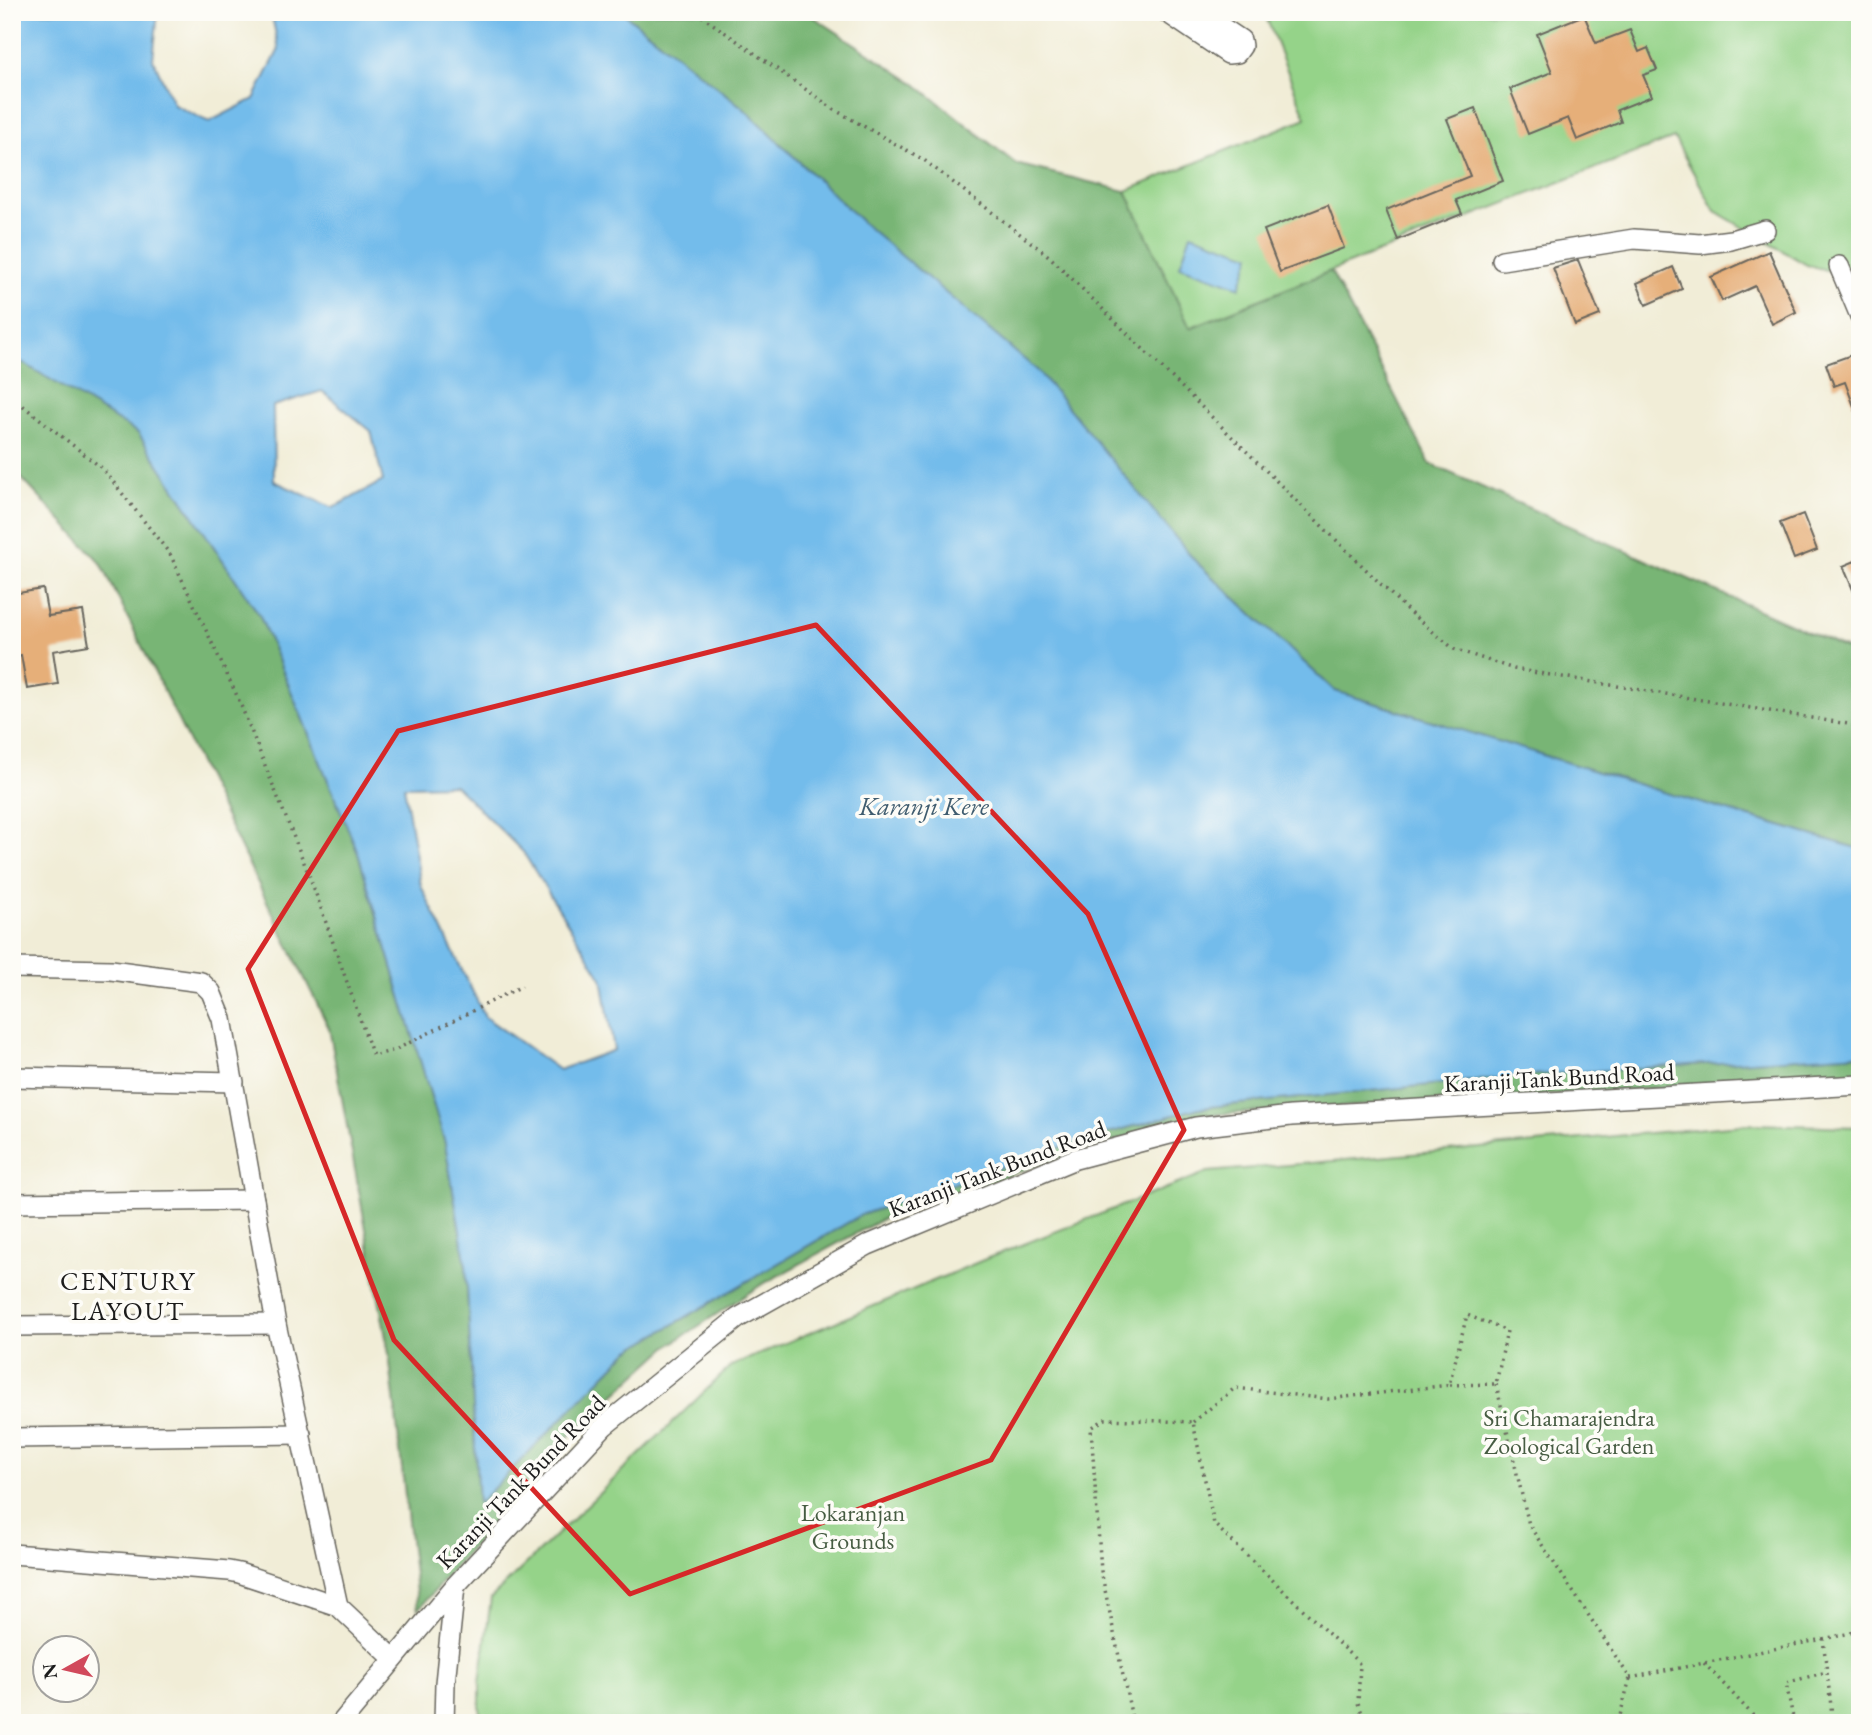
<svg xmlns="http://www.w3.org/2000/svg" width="1872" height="1735" viewBox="0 0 1872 1735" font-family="'EB Garamond',serif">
	<rect width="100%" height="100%" fill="#fdfcf7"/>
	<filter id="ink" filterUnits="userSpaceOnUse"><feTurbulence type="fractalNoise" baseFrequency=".0143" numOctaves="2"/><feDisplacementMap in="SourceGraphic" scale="14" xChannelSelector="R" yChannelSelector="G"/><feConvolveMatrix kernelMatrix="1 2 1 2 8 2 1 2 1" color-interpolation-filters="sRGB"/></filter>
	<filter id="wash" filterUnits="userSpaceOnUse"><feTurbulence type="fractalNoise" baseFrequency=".00686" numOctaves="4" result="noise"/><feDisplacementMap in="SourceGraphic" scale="28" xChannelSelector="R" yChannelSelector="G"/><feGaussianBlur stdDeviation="1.57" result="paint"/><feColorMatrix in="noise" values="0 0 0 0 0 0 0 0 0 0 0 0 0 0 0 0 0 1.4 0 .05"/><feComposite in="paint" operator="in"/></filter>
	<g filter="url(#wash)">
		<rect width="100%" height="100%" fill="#f1edd7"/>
		<!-- green -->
		<g fill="#95d389" stroke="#587852" stroke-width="2">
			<path d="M1264,12H1860V279L1807,265L1715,211L1674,138L1363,258L1189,328L1126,191L1306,118Z"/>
			<path d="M1752,1124L1860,1127V1723H480V1682L491,1598L731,1366L988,1258L1208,1172Z"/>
		</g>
		<!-- forest -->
		<g fill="#78b575" stroke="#4a6848" stroke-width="2">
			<path d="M622,12H806L913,82L1016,164L1126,191L1190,328L1331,271L1430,464L1860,655V849L1666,793L1335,691L1195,561L863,223L742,107Z"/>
			<path d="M12,356L138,433L260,616L358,853L445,1143L466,1266L478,1503L628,1351L861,1215L1069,1144L1199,1108L1531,1075L1860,1054V1076L1205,1115L1074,1153L888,1216L761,1285L667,1347L560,1444L418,1610L389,1354L329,1028L101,563L12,468Z"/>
		</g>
		<!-- water -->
		<g fill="#73bceb" stroke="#486c84" stroke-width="2" fill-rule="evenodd">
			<path d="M12,12H158L153,59L174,105L209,122L254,99L279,49L271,12H622L742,107L863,223L1038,371L1195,561L1335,691L1666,793L1860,849V1054L1531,1075L1199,1108L1069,1144L861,1215L628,1351L478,1504L466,1266L445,1143L358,853L260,616L138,433L12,356ZM322,391L371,431L383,481L333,508L274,481L273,406ZM455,785L523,852L602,978L614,1050L559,1070L485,1017L421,886L404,786Z"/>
			<path d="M1191,234L1251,255L1240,287L1180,266Z"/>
		</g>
		<g id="blocks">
			<!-- building -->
			<g fill="#e6af79">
				<path d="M1584,15L1596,43L1630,30L1639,52L1648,48L1657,70L1643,75L1652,96L1617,110L1621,122L1577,140L1568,118L1528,134L1510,89L1552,72L1537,34Z"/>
				<path d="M1475,108L1503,181L1456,200L1462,214L1398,240L1386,210L1470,176L1447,119Z"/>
				<path d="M1328,205L1344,248L1280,272L1264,230Z"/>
				<path d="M1769,251L1796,312L1772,324L1755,286L1722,301L1711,277Z"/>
				<path d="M1578,260L1600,315L1575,325L1553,268Z"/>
				<path d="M1673,267L1682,289L1646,305L1637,283Z"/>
				<path d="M1860,352V416L1858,417L1845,382L1834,386L1826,364Z"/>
				<path d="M1803,514L1817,550L1794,559L1780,523Z"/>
				<path d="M1860,559V604H1859L1843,566Z"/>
				<path d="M43,589L48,616L83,611L89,645L53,651L58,684L27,689L21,655L12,657V594Z"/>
			</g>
		</g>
	</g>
	<g filter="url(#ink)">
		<use href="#blocks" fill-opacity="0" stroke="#67655d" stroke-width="2"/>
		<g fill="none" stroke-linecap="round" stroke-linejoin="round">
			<!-- minor casing -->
			<g stroke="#67655d" stroke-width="22">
				<g id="minor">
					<path d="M1166,12L1228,54L1237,53L1242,46L1241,40L1199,12"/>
					<path d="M1502,260L1634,239L1700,244L1731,240L1765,230"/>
					<path d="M1839,266L1860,316"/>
					<path d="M12,968L111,970L201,982L211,992L222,1019L276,1324L338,1606"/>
					<path d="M12,1077L234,1082"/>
					<path d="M12,1203L254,1200"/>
					<path d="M12,1326L276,1324"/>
					<path d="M12,1438L301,1434"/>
					<path d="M12,1554L229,1571L239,1573L338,1606L394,1659"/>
					<path d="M341,1723L455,1586L604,1426L738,1318L868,1245L1075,1159L1196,1127L1291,1116L1860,1085"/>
					<path d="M444,1723L445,1683L455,1586"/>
				</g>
			</g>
			<!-- path -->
			<g stroke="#67655d" stroke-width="3.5" stroke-dasharray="2 5" stroke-linecap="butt">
				<path d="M696,12L835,110L924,160L1050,257L1409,612L1454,649L1514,669L1860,726"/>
				<path d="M12,397L103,469L170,554L238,698L311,880L373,1056L395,1050L522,986"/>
				<path d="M1496,1384L1529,1525L1630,1678L1618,1723"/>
				<path d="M1193,1422L1235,1388L1328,1399L1449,1385L1467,1315L1507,1331L1496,1384L1449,1385"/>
				<path d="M1823,1639L1860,1631"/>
				<path d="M1704,1663L1760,1723"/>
				<path d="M1630,1678L1823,1639L1833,1723"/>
				<path d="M1133,1723L1101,1571L1091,1428L1105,1419L1193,1422L1214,1524L1360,1664L1358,1703L1366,1723"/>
				<path d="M1794,1723L1786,1683L1826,1672"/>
			</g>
			<!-- minor -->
			<use href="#minor" stroke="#fff" stroke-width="19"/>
		</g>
	</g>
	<!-- marked area -->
	<path fill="none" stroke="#d62828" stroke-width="5" stroke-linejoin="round" d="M816,625L1088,914L1184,1130L991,1460L630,1594L394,1340L248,969L398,731Z"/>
	<g text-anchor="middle" stroke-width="7" stroke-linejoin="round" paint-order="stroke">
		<!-- street labels -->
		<g font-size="24" fill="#1c1c1c" stroke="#fdfcf7">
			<text transform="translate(1559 1078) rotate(-3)" y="8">Karanji Tank Bund Road</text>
			<text transform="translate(997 1169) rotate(-21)" y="8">Karanji Tank Bund Road</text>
			<text transform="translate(521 1482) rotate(-46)" y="8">Karanji Tank Bund Road</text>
		</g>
		<!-- park labels -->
		<g font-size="24" fill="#465c42" stroke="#fdfcf7">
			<text x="1569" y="1426">Sri Chamarajendra<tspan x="1569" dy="28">Zoological Garden</tspan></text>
			<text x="853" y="1521">Lokaranjan<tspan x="853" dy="28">Grounds</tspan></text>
		</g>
		<!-- water labels -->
		<g font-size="26" font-style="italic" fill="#3f5c6f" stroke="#fdfcf7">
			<text x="924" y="815">Karanji Kere</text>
		</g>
		<!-- neighbourhood labels -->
		<g font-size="26" letter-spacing="2" fill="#1c1c1c" stroke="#fdfcf7">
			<text x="128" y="1290">CENTURY<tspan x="128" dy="30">LAYOUT</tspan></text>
		</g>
	</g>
	<!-- margin -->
	<rect width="1872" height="1735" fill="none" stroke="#fdfcf7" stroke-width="42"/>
	<!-- north arrow -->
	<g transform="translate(66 1669) rotate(262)"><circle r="33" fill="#fdfcf7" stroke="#a3a29f" stroke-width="2"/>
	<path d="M0-5L12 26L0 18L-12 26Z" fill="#d1495b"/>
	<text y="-10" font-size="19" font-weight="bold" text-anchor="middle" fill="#1c1c1c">N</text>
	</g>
</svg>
